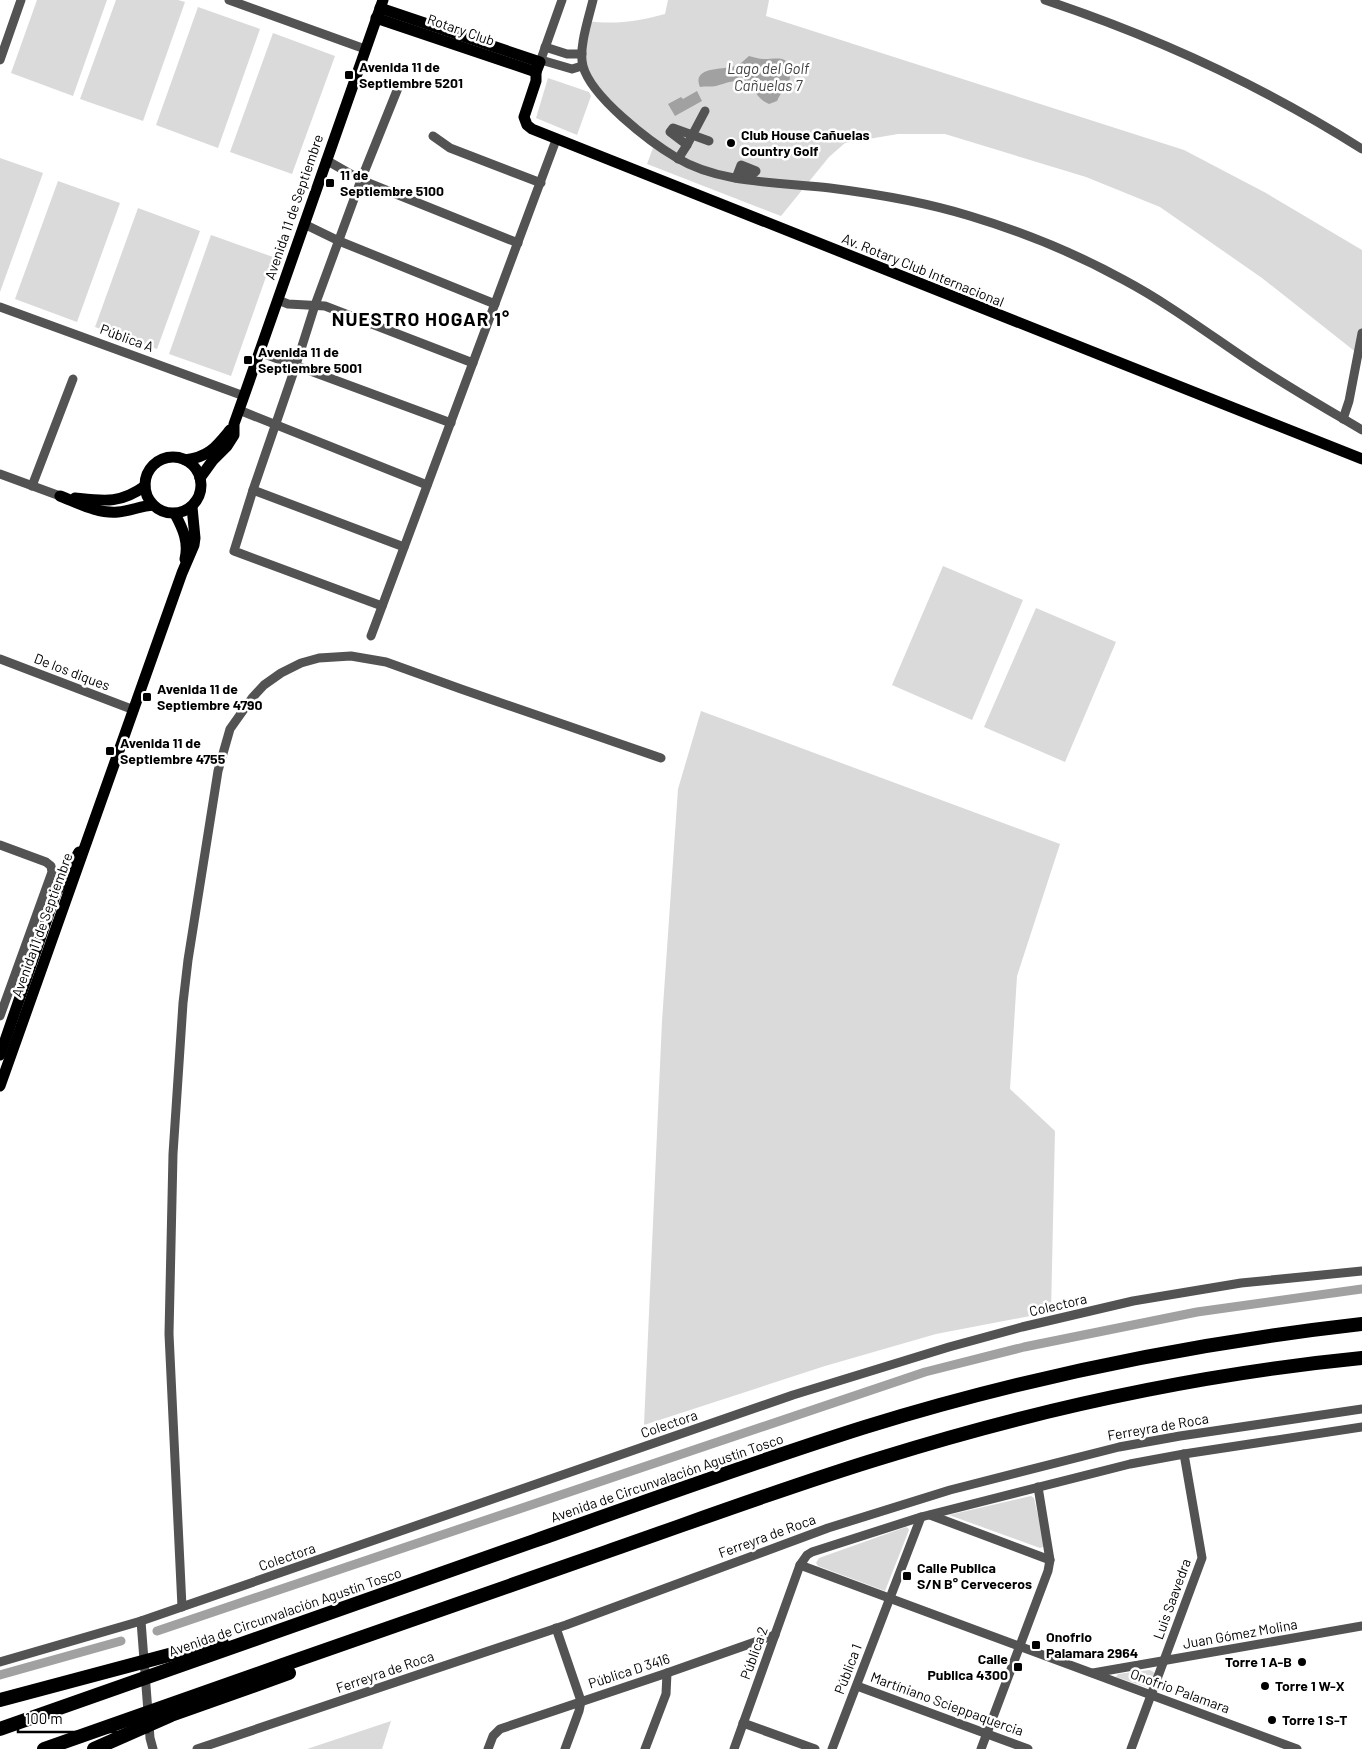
<svg xmlns="http://www.w3.org/2000/svg" width="1362" height="1749" viewBox="0 0 1362 1749" font-family="Barlow,sans-serif">
	<rect width="100%" height="100%" fill="#fff"/>
	<!-- green -->
	<g fill="#dadada">
		<path d="M37,0H107L73,96L11,73Z"/>
		<path d="M116,0H178L185,2L143,121L80,99Z"/>
		<path d="M668,0H769L766,16L1184,150L1266,193L1362,250V357L1262,278L1160,207L1086,177L945,134H898L845,143L829,157L781,216L647,164L653,148L592,84L582,56L588,21C614,25 640,21 665,14Z"/>
		<path d="M198,7L260,29L218,148L156,125Z"/>
		<path d="M273,33L335,56L292,174L230,152Z"/>
		<path d="M548,78L589,92L591,96L577,135L536,118Z"/>
		<path d="M0,158L43,173L0,292Z"/>
		<path d="M58,181L120,203L77,322L15,299Z"/>
		<path d="M138,208L200,231L157,349L95,327Z"/>
		<path d="M211,235L273,257L231,376L169,354Z"/>
		<path d="M943,566L1023,600L972,720L892,685Z"/>
		<path d="M1036,608L1116,642L1065,762L984,727Z"/>
		<path d="M701,711L1060,844L1017,976L1010,1089L1055,1131L1051,1312L936,1334L825,1366L644,1425L662,1021L678,789Z"/>
		<path d="M1031,1496L1034,1498L1044,1543L1043,1547L1040,1548L949,1515Z"/>
		<path d="M906,1527L908,1528L909,1530L885,1591L818,1566L816,1563L819,1558Z"/>
		<path d="M1150,1670L1155,1673L1152,1685L1149,1688L1116,1677L1118,1674Z"/>
		<path d="M391,1721L382,1749H307Z"/>
	</g>
	<!-- water -->
	<g fill="#a1a1a1">
		<path d="M749,56C754,57 759,59 764,59C778,59 789,54 790,73C790,76 790,82 788,84C784,91 781,92 777,101L769,104C758,99 756,92 749,85C741,76 725,84 716,86C711,87 705,86 700,87C691,66 724,70 736,66C741,64 744,60 749,56Z"/>
		<path d="M697,91L702,101L675,116L668,104L681,97L683,99Z"/>
	</g>
	<g fill="none" stroke-linecap="round" stroke-linejoin="round">
		<!-- canal -->
		<g stroke="#a1a1a1" stroke-width="9">
			<path d="M157,1631L925,1372L1024,1347L1197,1312L1362,1289"/>
			<path d="M0,1675L121,1641"/>
		</g>
		<!-- minor -->
		<g stroke="#535353" stroke-width="9">
			<path d="M229,0L365,49"/>
			<path d="M593,0C589,17 578,49 583,66C591,97 650,142 677,158C720,184 780,182 830,188C877,194 925,202 970,216C1023,232 1075,253 1124,280C1169,304 1210,335 1252,363C1288,387 1325,408 1362,430"/>
			<path d="M1045,0C1156,37 1263,86 1362,149"/>
			<path d="M545,47L567,54H582"/>
			<path d="M0,60L21,0"/>
			<path d="M541,60L572,69L582,66"/>
			<path d="M540,62L562,0"/>
			<path d="M433,136L450,148L541,183"/>
			<path d="M687,145L670,132L673,128L709,141"/>
			<path d="M678,159L687,145L705,111"/>
			<path d="M326,160L361,180L518,243"/>
			<path d="M736,178L741,165L756,171L754,173L739,171"/>
			<path d="M304,224L339,241L495,304"/>
			<path d="M278,300L288,304L325,306L473,363"/>
			<path d="M0,307L244,396"/>
			<path d="M259,352L451,423"/>
			<path d="M239,410L427,485"/>
			<path d="M1343,419L1349,401L1362,333"/>
			<path d="M0,474L60,496"/>
			<path d="M32,486L73,379"/>
			<path d="M253,490L404,547"/>
			<path d="M382,606L234,551L253,490L296,365L315,305L361,180L398,88"/>
			<path d="M371,636L556,140"/>
			<path d="M0,659L134,710"/>
			<path d="M0,845L46,862L51,866L52,872L0,1016"/>
			<path d="M930,1515L1050,1560"/>
			<path d="M800,1565L1297,1749"/>
			<path d="M182,1607L169,1334L173,1154L183,1003L188,960L218,771L230,729L252,698L264,685L281,673L301,663L319,658L351,656L386,662L461,689L661,758"/>
			<path d="M141,1621L150,1738L153,1749"/>
			<path d="M556,1628L581,1701L579,1711L565,1749"/>
			<path d="M0,1662L141,1621L793,1395L949,1347L1022,1327L1133,1301L1241,1283L1362,1271"/>
			<path d="M1093,1673L1362,1626"/>
			<path d="M857,1686L1028,1749"/>
			<path d="M743,1723L815,1749"/>
			<path d="M197,1749L566,1625L828,1528L950,1490L1119,1447L1180,1436L1362,1409"/>
			<path d="M488,1749L493,1736L500,1729L667,1673L775,1635"/>
			<path d="M645,1749L666,1694L667,1673"/>
			<path d="M734,1749L800,1565L807,1555L812,1552L921,1517L1130,1464L1184,1454L1362,1427"/>
			<path d="M832,1749L921,1517"/>
			<path d="M981,1749L1048,1571L1050,1560L1038,1487"/>
			<path d="M1131,1749L1202,1558L1184,1454"/>
		</g>
		<!-- major -->
		<g stroke="#000" stroke-width="11">
			<path d="M380,8L540,62L536,72V81L524,117L527,125L532,129L1362,459"/>
			<path d="M376,18L536,72"/>
			<circle cx="173" cy="485" r="28"/>
			<path d="M185,460C209,457 216,447 230,430"/>
			<path d="M200,478L213,460L227,446L234,435V424L244,396L383,0"/>
			<path d="M60,496C78,503 98,514 118,512C130,511 141,506 153,505"/>
			<path d="M75,498C104,501 120,504 145,486"/>
			<path d="M175,514C183,529 189,542 185,559"/>
			<path d="M0,1055L56,893L79,852"/>
			<path d="M0,1086L182,573L194,545L195,538L192,507"/>
		</g>
		<!-- highway -->
		<g stroke="#000" stroke-width="14">
			<path d="M0,1700L199,1647L222,1643"/>
			<path d="M0,1729C178,1666 356,1604 534,1541C644,1502 754,1462 865,1427C1027,1377 1194,1343 1362,1324"/>
			<path d="M44,1749C231,1683 419,1617 606,1552C698,1520 789,1486 881,1458C1038,1409 1199,1374 1362,1358"/>
			<path d="M94,1749L171,1715L289,1673"/>
		</g>
	</g>
	<!-- markers -->
	<g fill="#000" stroke="#fff" stroke-width="2">
		<rect x="344" y="70" width="10" height="10" rx="2.5"/>
		<circle cx="731" cy="143" r="5"/>
		<rect x="325" y="178" width="10" height="10" rx="2.5"/>
		<rect x="243" y="355" width="10" height="10" rx="2.5"/>
		<rect x="142" y="692" width="10" height="10" rx="2.5"/>
		<rect x="105" y="746" width="10" height="10" rx="2.5"/>
		<rect x="902" y="1571" width="10" height="10" rx="2.5"/>
		<rect x="1031" y="1640" width="10" height="10" rx="2.5"/>
		<circle cx="1302" cy="1662" r="5"/>
		<rect x="1013" y="1662" width="10" height="10" rx="2.5"/>
		<circle cx="1265" cy="1686" r="5"/>
		<circle cx="1272" cy="1720" r="5"/>
	</g>
	<g text-anchor="middle" stroke-width="5" stroke-linejoin="round" paint-order="stroke">
		<!-- street labels -->
		<g font-size="14" fill="#000" stroke="#fff">
			<text transform="translate(461 30) rotate(19)" y="5">Rotary Club</text>
			<text transform="translate(294 207) rotate(-71)" y="5">Avenida 11 de Septiembre</text>
			<text transform="translate(923 270) rotate(22)" y="5">Av. Rotary Club Internacional</text>
			<text transform="translate(127 338) rotate(20)" y="5">Pública A</text>
			<text transform="translate(72 672) rotate(21)" y="5">De los diques</text>
			<text transform="translate(42 925) rotate(-70)" y="5">Avenida 11 de Septiembre</text>
			<text transform="translate(1058 1305) rotate(-13)" y="5">Colectora</text>
			<text transform="translate(669 1424) rotate(-19)" y="5">Colectora</text>
			<text transform="translate(1158 1427) rotate(-10)" y="5">Ferreyra de Roca</text>
			<text transform="translate(667 1478) rotate(-19)" y="5">Avenida de Circunvalación Agustín Tosco</text>
			<text transform="translate(767 1536) rotate(-20)" y="5">Ferreyra de Roca</text>
			<text transform="translate(287 1557) rotate(-19)" y="5">Colectora</text>
			<text transform="translate(1172 1599) rotate(-70)" y="5">Luis Saavedra</text>
			<text transform="translate(285 1612) rotate(-19)" y="5">Avenida de Circunvalación Agustín Tosco</text>
			<text transform="translate(1240 1634) rotate(-10)" y="5">Juan Gómez Molina</text>
			<text transform="translate(754 1653) rotate(-70)" y="5">Pública 2</text>
			<text transform="translate(848 1669) rotate(-69)" y="5">Pública 1</text>
			<text transform="translate(629 1671) rotate(-18)" y="5">Pública D 3416</text>
			<text transform="translate(385 1672) rotate(-19)" y="5">Ferreyra de Roca</text>
			<text transform="translate(1180 1691) rotate(20)" y="5">Onofrio Palamara</text>
			<text transform="translate(947 1704) rotate(20)" y="5">Martíniano Scieppaquercia</text>
		</g>
		<!-- poi labels -->
		<g font-size="14" font-weight="bold" fill="#000" stroke="#fff" text-anchor="start">
			<text x="359" y="72">Avenida 11 de<tspan x="359" dy="16">Septiembre 5201</tspan></text>
			<text x="741" y="140">Club House Cañuelas<tspan x="741" dy="16">Country Golf</tspan></text>
			<text x="340" y="180">11 de<tspan x="340" dy="16">Septiembre 5100</tspan></text>
			<text x="258" y="357">Avenida 11 de<tspan x="258" dy="16">Septiembre 5001</tspan></text>
			<text x="157" y="694">Avenida 11 de<tspan x="157" dy="16">Septiembre 4790</tspan></text>
			<text x="120" y="748">Avenida 11 de<tspan x="120" dy="16">Septiembre 4755</tspan></text>
			<text x="917" y="1573">Calle Publica<tspan x="917" dy="16">S/N B° Cerveceros</tspan></text>
			<text x="1046" y="1642">Onofrio<tspan x="1046" dy="16">Palamara 2964</tspan></text>
			<text x="1008" y="1664" text-anchor="end">Calle<tspan x="1008" dy="16">Publica 4300</tspan></text>
			<text x="1292" y="1667" text-anchor="end">Torre 1 A-B</text>
			<text x="1275" y="1691">Torre 1 W-X</text>
			<text x="1282" y="1725">Torre 1 S-T</text>
		</g>
		<!-- water labels -->
		<g font-size="15" font-style="italic" fill="#424242" stroke="#fff">
			<text x="768" y="74">Lago del Golf<tspan x="768" dy="17">Cañuelas 7</tspan></text>
		</g>
		<!-- district labels -->
		<g font-size="19" font-weight="bold" letter-spacing="1" fill="#000" stroke="#fff">
			<text x="421" y="326">NUESTRO HOGAR 1°</text>
		</g>
	</g>
	<!-- scale -->
	<path d="M18 1724v8h130v-8" fill="none" stroke="#000000" stroke-width="2.5"/>
	<text x="25" y="1724" font-size="15" fill="#000000" stroke="#ffffff" stroke-width="4" paint-order="stroke">100 m</text>
</svg>
